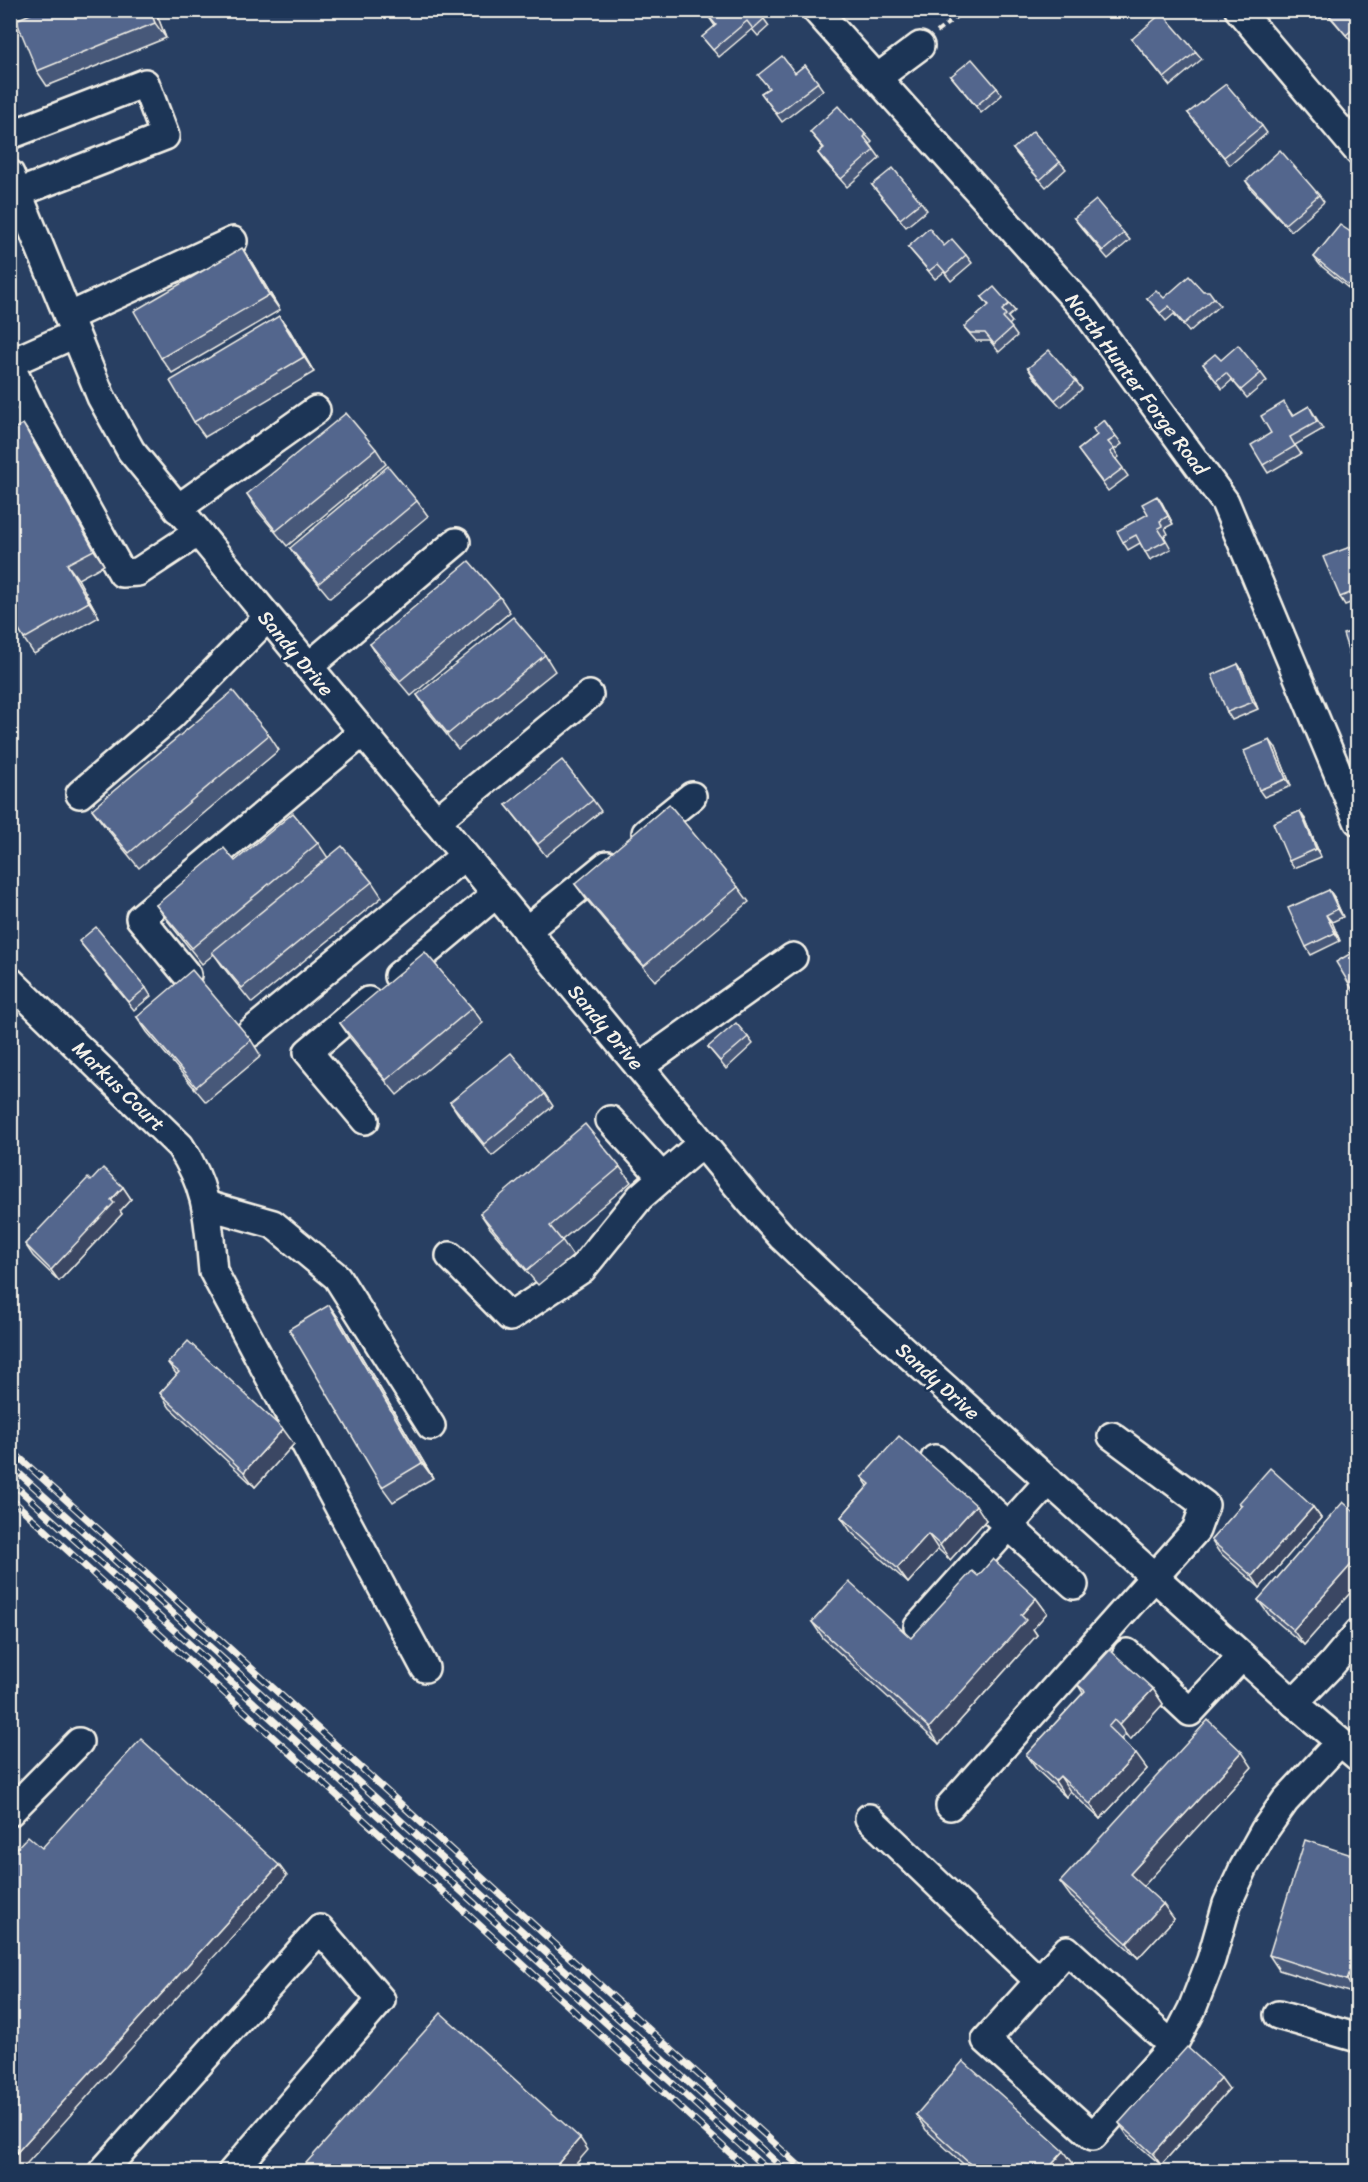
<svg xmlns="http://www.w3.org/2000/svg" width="1368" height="2182" viewBox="0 0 1368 2182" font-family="Sriracha,sans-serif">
	<rect width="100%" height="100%" fill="#283f62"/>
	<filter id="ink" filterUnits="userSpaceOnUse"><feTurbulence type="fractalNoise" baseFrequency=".0167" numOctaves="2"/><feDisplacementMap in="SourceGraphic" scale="12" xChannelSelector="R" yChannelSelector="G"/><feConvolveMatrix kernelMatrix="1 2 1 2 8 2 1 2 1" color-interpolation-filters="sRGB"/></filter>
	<g filter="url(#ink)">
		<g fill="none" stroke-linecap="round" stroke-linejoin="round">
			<!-- minor casing -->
			<g stroke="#f4f1e8" stroke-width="32">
				<g id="minor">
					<path d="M816,10L1085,310L1225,502L1358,821"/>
					<path d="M1239,10L1358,151"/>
					<path d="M10,13L18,10"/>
					<path d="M877,78L920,46"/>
					<path d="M10,135L145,83L165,136L18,193"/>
					<path d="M10,174L101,397L131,451L749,1200L782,1237L846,1298L1294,1703L1358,1757"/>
					<path d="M68,317L233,241"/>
					<path d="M10,363L75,334"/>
					<path d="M10,365L34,415L122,573L138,572L197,533"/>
					<path d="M10,429L34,415"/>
					<path d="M177,509L316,410"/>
					<path d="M308,667L456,542"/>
					<path d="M80,794L171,716L267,618"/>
					<path d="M436,821L589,695"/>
					<path d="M646,833L692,796"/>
					<path d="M526,931L607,865"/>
					<path d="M187,975L140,918L362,733"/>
					<path d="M398,976L496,894"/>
					<path d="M10,981L180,1146C209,1190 208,1220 213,1271L425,1668"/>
					<path d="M250,1033L464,856"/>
					<path d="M639,1067L793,957"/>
					<path d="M365,1120L308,1052L368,1001"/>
					<path d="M610,1120L662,1177"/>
					<path d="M206,1205L273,1224L337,1277L431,1426"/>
					<path d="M450,1256L510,1317L582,1269L640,1197L702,1143"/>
					<path d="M935,1459L1074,1585"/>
					<path d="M918,1627L1049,1481"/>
					<path d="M1127,1653L1190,1712L1242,1656"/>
					<path d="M1294,1703L1331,1665L1358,1633"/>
					<path d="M950,1806L1196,1530L1205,1505L1112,1436"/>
					<path d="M10,1812L79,1742"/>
					<path d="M869,1818L1039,1981"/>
					<path d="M1278,2015L1358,2038"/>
					<path d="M1173,2046L1067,1950L986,2040L1093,2136L1173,2046L1192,2009L1211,1960L1227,1904L1244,1867L1264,1831L1285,1801L1339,1743"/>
					<path d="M102,2172L320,1929L381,2000L232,2172"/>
				</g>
			</g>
			<!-- path -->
			<path stroke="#f4f1e8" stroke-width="4" stroke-dasharray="6 4.5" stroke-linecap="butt" d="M937,32L965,10"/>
			<!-- minor -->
			<use href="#minor" stroke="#1d3557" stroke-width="27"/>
			<!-- rail casing -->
			<g stroke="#f4f1e8" stroke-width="7">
				<g id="rail">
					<path d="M10,1449L806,2172"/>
					<path d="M10,1465L787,2172"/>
					<path d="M10,1481L770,2172"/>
					<path d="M10,1498L751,2172"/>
				</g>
			</g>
			<!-- rail -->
			<use href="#rail" stroke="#1d3557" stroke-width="4.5" stroke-dasharray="14" stroke-linecap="butt"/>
		</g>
		<!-- wall -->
		<g fill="#475879" stroke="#f4f1e8" stroke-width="1.5">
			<path d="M155,10L166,38L47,86L37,71Z"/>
			<path d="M1324,10H1358V38L1352,42Z"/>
			<path d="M706,13L764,19L769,26L758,36L752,29L719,57L702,37L715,26Z"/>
			<path d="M1132,39L1196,52L1202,59L1170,86Z"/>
			<path d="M805,65L823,90L782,122L761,93L795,73Z"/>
			<path d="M951,76L997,88L1002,95L981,113Z"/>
			<path d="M1188,113L1262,126L1267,133L1230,165Z"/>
			<path d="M850,120L866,135L872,142L870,144L880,158L847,187L823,160L818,153L823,148L810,132Z"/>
			<path d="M1013,149L1060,162L1066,169L1046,187L1019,157Z"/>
			<path d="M1246,181L1319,195L1324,202L1291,231L1251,189Z"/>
			<path d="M872,185L921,202L927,210L906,227Z"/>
			<path d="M1074,218L1124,233L1130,240L1108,259L1080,226Z"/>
			<path d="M1358,237V296L1320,265L1314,257Z"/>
			<path d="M908,247L966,255L972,263L951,281L944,272L935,279Z"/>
			<path d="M252,263L280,310L172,373L161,358Z"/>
			<path d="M1203,291L1214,298L1220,305L1189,332L1174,314L1166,321L1147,298H1164Z"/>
			<path d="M982,297L1009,304L1015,311L1008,317L1012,322L1009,325L1017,336L999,352L990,341H976L964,327L989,306Z"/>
			<path d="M279,316L290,331L314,372L205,437L194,422Z"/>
			<path d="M1221,360L1261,373L1267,381L1247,398L1232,380L1222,389L1203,364Z"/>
			<path d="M1028,368L1076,381L1082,389L1061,407L1033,376Z"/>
			<path d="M1309,406L1323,429L1295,445L1301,454L1268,473L1263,465L1271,433L1289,410L1293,416Z"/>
			<path d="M1104,420L1122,444L1114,450L1119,457L1116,459L1128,476L1108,491L1078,450L1097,435Z"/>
			<path d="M33,439L104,565L78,579L99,617L34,654L24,639Z"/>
			<path d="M376,449L386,464L287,546L257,510L247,494Z"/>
			<path d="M417,501L428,516L330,598L301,563L290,548Z"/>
			<path d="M1162,503L1173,524L1165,528L1168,534L1164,536L1171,549L1150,560L1140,543L1128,550L1123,542L1148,514Z"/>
			<path d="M1358,544V600L1345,605L1340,597Z"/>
			<path d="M500,597L510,612L411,696L380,660L370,644Z"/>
			<path d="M545,655L555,671L458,749L427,710L417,695Z"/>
			<path d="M1238,664L1243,672L1258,709L1232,720L1227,712Z"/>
			<path d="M269,735L279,750L139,868L103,824L92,809Z"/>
			<path d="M1276,748L1291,786L1264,797L1259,790Z"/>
			<path d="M593,800L601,811L546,856L506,805Z"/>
			<path d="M1305,819L1321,857L1294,868L1289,861Z"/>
			<path d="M318,843L328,858L372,882L382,897L252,1003L223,967L214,954L202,964L167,920L156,905L235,861Z"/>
			<path d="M575,884L738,887L749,902L655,981L586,899Z"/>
			<path d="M1329,890L1334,897L1343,917L1332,922L1340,941L1311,955L1306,947Z"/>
			<path d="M79,941L146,988L151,996L134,1010Z"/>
			<path d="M472,1008L483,1023L397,1095L350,1038L340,1023Z"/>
			<path d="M137,1017L251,1040L261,1056L206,1102L147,1032Z"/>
			<path d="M748,1037L753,1044L726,1069L708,1047Z"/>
			<path d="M545,1094L553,1106L492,1156L458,1114L450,1102Z"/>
			<path d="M620,1167L631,1182L562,1240L573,1256L538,1285L490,1228L480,1213Z"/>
			<path d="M91,1181L123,1187L131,1199L120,1211L122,1214L59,1281L33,1256L25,1244Z"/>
			<path d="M329,1305L340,1320L433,1478L393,1502L382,1487Z"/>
			<path d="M168,1363L294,1444L255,1487L170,1408L160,1393L177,1375Z"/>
			<path d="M862,1477L986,1520L950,1560L938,1549L908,1583L851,1532L841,1517L868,1486Z"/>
			<path d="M1239,1503L1313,1507L1321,1518L1260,1588L1219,1552L1211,1540L1242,1506Z"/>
			<path d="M1358,1515V1584L1304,1645L1269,1615L1258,1600Z"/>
			<path d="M978,1576L1036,1598L1047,1613L1033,1629L1037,1635L939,1744L823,1638L812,1622L911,1638Z"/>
			<path d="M1078,1685L1153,1689L1163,1704L1130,1740L1125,1735L1121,1739L1147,1769L1100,1819L1070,1791L1066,1797L1037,1770L1026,1755L1083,1693Z"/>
			<path d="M1252,1767L1143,1886L1174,1919L1138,1958L1071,1897L1060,1882Z"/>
			<path d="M1358,1857V1995L1279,1970L1269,1955Z"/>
			<path d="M1229,2089L1161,2165L1127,2135L1119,2123Z"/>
			<path d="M916,2115L1075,2166L1069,2172H972L926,2130Z"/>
		</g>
		<!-- shaded-wall -->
		<g fill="#3a4763" stroke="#f4f1e8" stroke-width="1.5">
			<path d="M150,10H155L166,38L155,23Z"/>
			<path d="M242,248L252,263L280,310L269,295Z"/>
			<path d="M279,316L290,331L314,372L304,357Z"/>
			<path d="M23,424L33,439L104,565L94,550Z"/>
			<path d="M1157,496L1162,503L1173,524L1168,516Z"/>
			<path d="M67,564L78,579L99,617L89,602Z"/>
			<path d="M1238,664L1243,672L1258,709L1253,702Z"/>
			<path d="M1270,740L1276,748L1291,786L1286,779Z"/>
			<path d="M1300,811L1305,819L1321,857L1316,849Z"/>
			<path d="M1329,890L1334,897L1343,917L1338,909Z"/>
			<path d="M1326,915L1332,922L1340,941L1335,933Z"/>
			<path d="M123,1187L131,1199L120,1211L122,1214L59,1281L51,1270Z"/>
			<path d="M329,1305L340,1320L433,1478L422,1463Z"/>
			<path d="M283,1429L294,1444L255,1487L244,1472Z"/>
			<path d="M976,1505L986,1520L950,1560L940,1545Z"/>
			<path d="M1313,1507L1321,1518L1260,1588L1252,1576Z"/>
			<path d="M928,1534L938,1549L908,1583L897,1568Z"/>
			<path d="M1358,1557V1584L1304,1645L1293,1630Z"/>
			<path d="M1036,1598L1047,1613L1033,1629L1037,1635L939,1744L929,1728L1021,1615Z"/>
			<path d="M1153,1689L1163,1704L1130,1740L1119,1725Z"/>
			<path d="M1242,1752L1252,1767L1141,1889L1130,1874Z"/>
			<path d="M1136,1754L1147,1769L1100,1819L1090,1804Z"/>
			<path d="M1060,1776L1070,1791L1066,1797L1055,1781Z"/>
			<path d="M279,1865L287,1876L19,2172H10V2160Z"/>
			<path d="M1163,1904L1174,1919L1138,1958L1127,1943Z"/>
			<path d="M1358,1948V1995L1347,1980Z"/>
			<path d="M1221,2078L1229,2089L1161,2165L1153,2154Z"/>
			<path d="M580,2138L588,2150L569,2172H558L555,2167Z"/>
			<path d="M1064,2151L1075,2166L1069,2172H1045Z"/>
		</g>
		<!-- building -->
		<g fill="#53668d" stroke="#f4f1e8" stroke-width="1.5">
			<path d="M40,10H150L155,23L37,71L16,20Z"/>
			<path d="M708,10H757L764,19L753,29L747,21L713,50L702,37L716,25L706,13Z"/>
			<path d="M1325,10H1358V25L1346,35Z"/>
			<path d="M1162,13L1196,52L1164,78L1132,39Z"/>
			<path d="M782,56L795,73L805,65L818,82L777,114L761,93L769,88L758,75Z"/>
			<path d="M972,59L997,88L976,106L951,76Z"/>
			<path d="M1226,84L1262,126L1224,157L1188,113Z"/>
			<path d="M838,106L850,120L852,119L866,135L864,137L874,150L841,179L818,153L824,148L810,132Z"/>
			<path d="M1033,131L1060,162L1040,180L1013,149Z"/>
			<path d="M1280,150L1319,195L1285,224L1246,181Z"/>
			<path d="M893,168L921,202L900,219L872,185Z"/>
			<path d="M1096,200L1124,233L1103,251L1074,218Z"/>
			<path d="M1340,225L1358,237V293L1314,257Z"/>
			<path d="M929,228L944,246L952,239L966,255L946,273L938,264L929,271L908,247Z"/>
			<path d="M242,248L269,295L161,358L134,311Z"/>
			<path d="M1189,276L1203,291H1209L1214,298L1184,324L1169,306L1160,313L1147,298L1156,290L1164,298Z"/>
			<path d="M994,287L1009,304L1002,310L1006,315L1003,318L1012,328L994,344L985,333H970L964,327L989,305L982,297Z"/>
			<path d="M279,316L304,357L194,422L170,381Z"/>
			<path d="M1238,345L1261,373L1241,390L1226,373L1216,381L1203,364L1215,354L1221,360Z"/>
			<path d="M1049,350L1076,381L1055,400L1028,368Z"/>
			<path d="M1284,402L1292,416L1309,406L1317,422L1290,437L1295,446L1263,465L1251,445L1271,433L1261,416Z"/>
			<path d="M346,413L376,449L276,531L247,494Z"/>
			<path d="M1104,420L1116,437L1108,442L1114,449L1110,452L1123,468L1103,483L1078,450L1097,435L1093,429Z"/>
			<path d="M23,424L94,550L67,564L89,602L24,639L10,616V431Z"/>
			<path d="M388,466L417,501L319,583L290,548Z"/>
			<path d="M1157,496L1168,516L1160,521L1162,526L1158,528L1166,541L1145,552L1136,535L1123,542L1117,531L1148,514L1142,504Z"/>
			<path d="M1358,544V590L1340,597L1323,557Z"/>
			<path d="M469,561L500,597L400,681L370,644Z"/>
			<path d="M513,617L545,655L448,734L417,695Z"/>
			<path d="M1358,630V671L1355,672L1343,634Z"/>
			<path d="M1238,664L1253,702L1227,712L1212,675Z"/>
			<path d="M233,691L269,735L129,853L92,809Z"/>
			<path d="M1270,740L1286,779L1259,790L1244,751Z"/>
			<path d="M562,760L593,800L538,844L506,805Z"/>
			<path d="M669,804L738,887L644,966L575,884Z"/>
			<path d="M1300,811L1316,849L1289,861L1273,823Z"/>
			<path d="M293,813L318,843L192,948L156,905L224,848L235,861Z"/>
			<path d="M342,846L372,882L242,988L212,952Z"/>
			<path d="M1329,890L1338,909L1326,915L1335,933L1306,947L1288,908Z"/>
			<path d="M96,927L146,988L129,1002L79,941Z"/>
			<path d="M1358,949V997H1357L1336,962Z"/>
			<path d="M425,952L472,1008L386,1080L340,1023Z"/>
			<path d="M192,970L251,1040L196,1087L137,1017Z"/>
			<path d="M736,1023L748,1037L720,1061L708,1047Z"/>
			<path d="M511,1053L545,1094L484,1144L450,1102Z"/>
			<path d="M585,1124L620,1167L550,1226L562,1241L527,1270L480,1213Z"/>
			<path d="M103,1168L123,1187L111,1200L114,1203L51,1270L25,1244L88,1178L91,1181Z"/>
			<path d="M329,1305L422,1463L382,1487L289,1329Z"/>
			<path d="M188,1341L283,1429L244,1472L160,1393L179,1372L168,1363Z"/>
			<path d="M899,1436L976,1505L940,1545L928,1534L897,1568L841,1517L870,1484L862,1477Z"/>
			<path d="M1270,1468L1313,1507L1252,1576L1211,1540L1242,1505L1239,1503Z"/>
			<path d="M1343,1502L1358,1515V1557L1293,1630L1258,1600Z"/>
			<path d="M993,1559L1036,1598L1021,1615L1026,1620L929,1728L812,1622L849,1582L911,1638L972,1571L978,1576Z"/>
			<path d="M1110,1650L1153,1689L1119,1725L1114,1720L1108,1727L1136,1754L1090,1804L1060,1776L1055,1781L1026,1755L1085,1691L1078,1685Z"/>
			<path d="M1208,1720L1242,1752L1130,1874L1163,1904L1127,1943L1060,1882Z"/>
			<path d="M141,1739L279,1865L10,2160V1855L28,1836L42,1848Z"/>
			<path d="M1305,1840L1358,1857V1948L1347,1980L1269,1955Z"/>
			<path d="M441,2013L580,2138L555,2167L560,2172H298Z"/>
			<path d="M1187,2047L1221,2078L1153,2154L1119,2123Z"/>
			<path d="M963,2061L1064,2151L1045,2172H979L916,2115Z"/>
		</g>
	</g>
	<g text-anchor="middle" stroke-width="5" stroke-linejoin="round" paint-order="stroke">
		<!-- street labels -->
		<g font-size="20" fill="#f4f1e8" stroke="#1d3557">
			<text transform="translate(1137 384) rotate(53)" y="7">North Hunter Forge Road</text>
			<text transform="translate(296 653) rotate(50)" y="7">Sandy Drive</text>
			<text transform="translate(606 1027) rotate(50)" y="7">Sandy Drive</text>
			<text transform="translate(119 1086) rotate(44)" y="7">Markus Court</text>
			<text transform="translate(938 1381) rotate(42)" y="7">Sandy Drive</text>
		</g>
	</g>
	<!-- margin -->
	<rect width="1368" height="2182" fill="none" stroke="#1d3557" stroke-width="36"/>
	<rect x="18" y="18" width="1332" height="2146" fill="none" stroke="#f4f1e8" stroke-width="2" filter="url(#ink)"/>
</svg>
